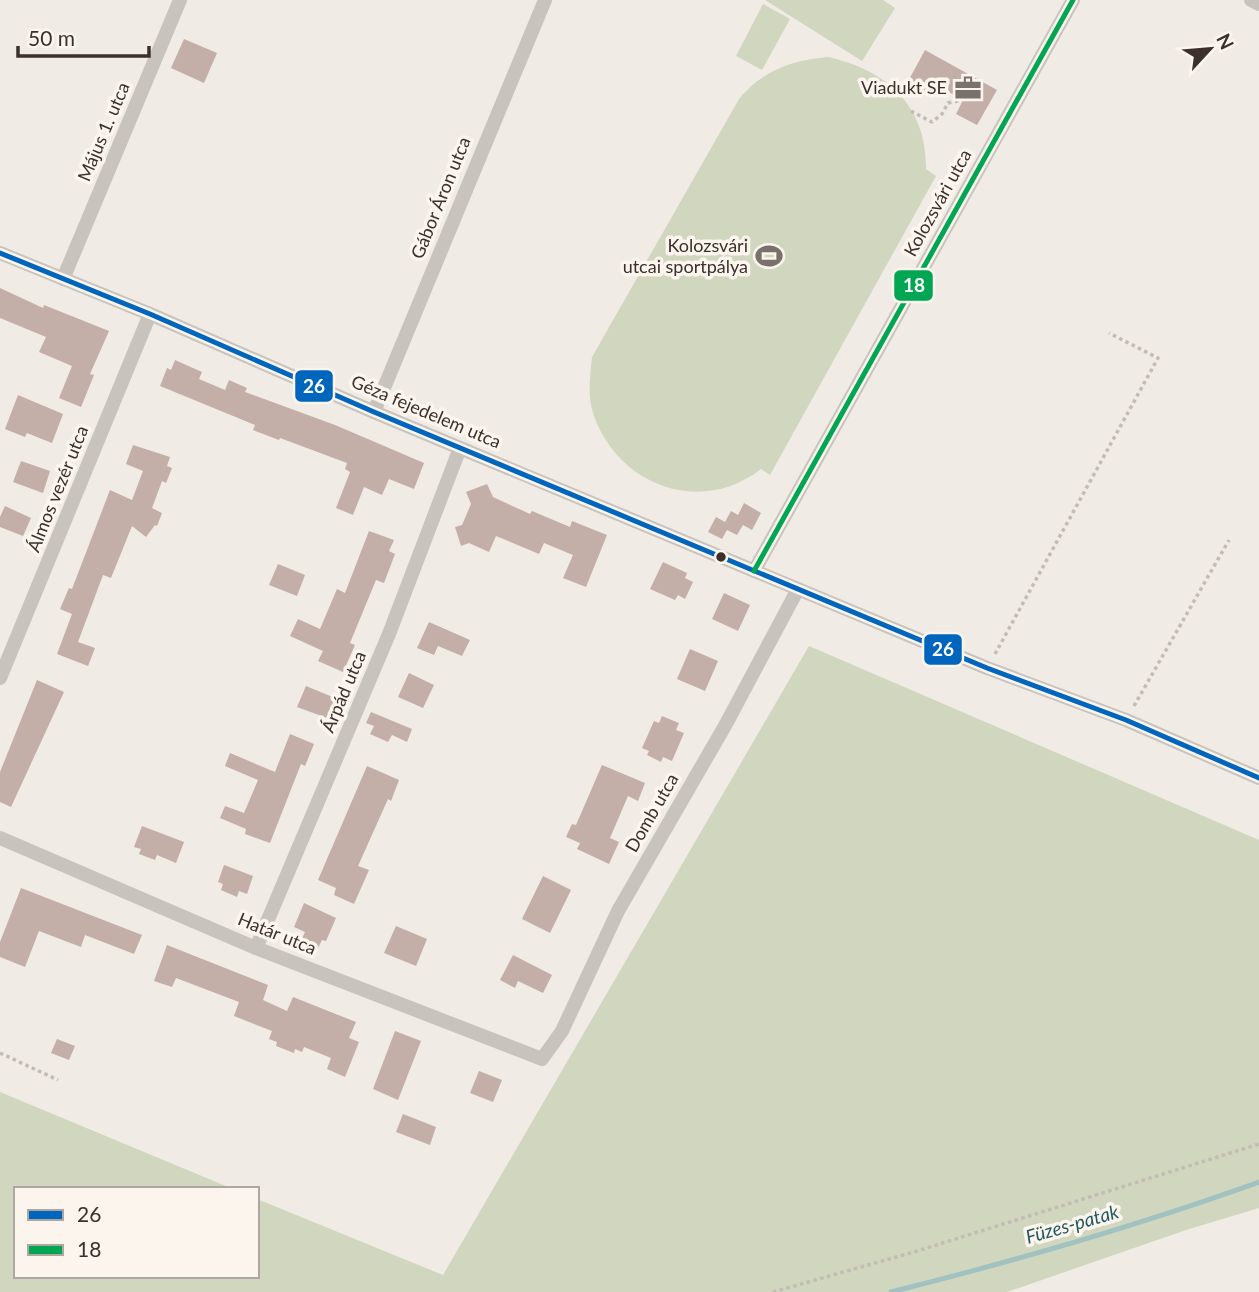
<svg xmlns="http://www.w3.org/2000/svg" width="1259" height="1292" viewBox="0 0 1259 1292" font-family="Lato,sans-serif">
	<rect width="100%" height="100%" fill="#f0ebe5"/>
	<!-- green -->
	<g fill="#d1d6bf">
		<path d="M765,0H883L895,8L862,61Z"/>
		<path d="M763,4L790,19L762,70L736,56Z"/>
		<path d="M828,57C886,70 927,105 926,169L936,176L770,475L761,469C701,516 619,486 594,416C587,397 590,377 592,357L739,99C761,71 793,60 828,57Z"/>
		<path d="M809,646L1259,840V1208L1186,1230L1007,1292H0V1092L233,1189H16V1276H257V1199L443,1275Z"/>
	</g>
	<g fill="none" stroke-linecap="round" stroke-linejoin="round">
		<!-- stream -->
		<path stroke="#a1c2c1" stroke-width="5" d="M891,1292C1015,1261 1139,1225 1259,1182"/>
	</g>
	<!-- building -->
	<g fill="#c3afa7">
		<path d="M184,39L217,53L204,83L171,68Z"/>
		<path d="M925,50L997,90L977,125L956,114L963,100L931,82L923,97L905,87Z"/>
		<path d="M0,288L43,308L44,305L109,331L90,374L94,375L81,407L59,398L72,366L39,352L46,337L0,318Z"/>
		<path d="M175,360L202,372L199,379L225,390L229,380L247,388L245,392L335,425L424,463L414,489L389,479L382,495L364,487L353,515L336,508L350,472L345,469L347,463L280,438L279,440L253,430L255,425L160,386L167,368L171,370Z"/>
		<path d="M18,395L63,414L52,443L27,433L25,437L5,429Z"/>
		<path d="M133,445L170,457L167,466L172,468L166,483L162,481L152,508L162,513L157,526L155,525L146,537L132,526L111,578L103,575L78,642L95,648L88,666L57,654L72,614L60,609L69,588L72,589L110,490L132,500L143,471L126,464Z"/>
		<path d="M21,461L50,471L43,493L13,482Z"/>
		<path d="M487,484L493,497L530,514L532,511L570,527L572,521L607,535L586,587L563,578L573,555L544,543L539,554L496,536L489,552L469,543L461,546L455,527L462,525L471,504L466,492Z"/>
		<path d="M744,503L761,513L752,530L743,525L737,535L727,530L722,539L708,532L716,517L725,522L731,511L738,515Z"/>
		<path d="M5,506L31,518L23,536L0,527V517Z"/>
		<path d="M369,531L394,540L389,551L395,554L384,583L376,580L350,643L355,645L343,672L318,661L323,651L290,636L298,619L320,629L337,589L345,593Z"/>
		<path d="M663,562L687,573L685,578L693,582L685,599L678,595L675,600L650,589Z"/>
		<path d="M278,564L305,575L297,596L269,585Z"/>
		<path d="M724,593L750,605L738,631L712,619Z"/>
		<path d="M429,622L470,640L462,656L438,646L434,655L417,648Z"/>
		<path d="M690,649L718,661L705,691L677,679Z"/>
		<path d="M409,673L434,685L423,708L398,697Z"/>
		<path d="M37,680L64,692L11,807L0,802V772Z"/>
		<path d="M306,686L335,698L327,718L297,707Z"/>
		<path d="M371,712L412,729L407,742L392,735L388,742L370,734L374,726L366,723Z"/>
		<path d="M662,716L679,723L676,730L684,733L672,761L663,757L661,762L647,755L649,751L642,748L654,721L659,723Z"/>
		<path d="M290,734L314,744L305,766L301,764L270,843L245,834L246,829L220,818L225,806L244,813L258,780L225,766L230,753L275,772Z"/>
		<path d="M602,765L645,783L638,801L628,796L610,838L619,842L609,864L577,849L580,843L566,837L572,824L576,825Z"/>
		<path d="M367,766L399,780L391,801L388,799L358,866L369,870L354,904L334,895L336,888L318,880Z"/>
		<path d="M142,826L184,842L176,863L157,855L155,860L139,854L141,849L134,847Z"/>
		<path d="M224,865L253,876L247,894L239,891L237,897L221,890L223,884L218,882Z"/>
		<path d="M543,876L571,890L550,933L522,919Z"/>
		<path d="M21,888L142,935L134,954L85,935L81,947L39,931L25,967L0,957V942Z"/>
		<path d="M304,903L336,918L326,941L322,940L318,948L301,941L305,932L294,927Z"/>
		<path d="M396,926L427,939L416,966L384,953Z"/>
		<path d="M167,945L268,985L263,1000L287,1011L293,997L356,1022L349,1038L359,1042L345,1077L327,1069L331,1058L304,1047L302,1052L295,1049L294,1053L276,1046L277,1042L269,1039L272,1031L234,1016L239,1002L176,978L172,987L154,981Z"/>
		<path d="M513,955L552,975L543,993L518,981L515,988L500,980Z"/>
		<path d="M395,1031L421,1041L398,1100L373,1089Z"/>
		<path d="M57,1039L75,1046L69,1060L51,1053Z"/>
		<path d="M479,1071L502,1080L493,1102L470,1093Z"/>
		<path d="M403,1114L436,1127L430,1145L396,1132Z"/>
	</g>
	<g fill="none" stroke-linecap="round" stroke-linejoin="round">
		<!-- path -->
		<g stroke="#c2bbb6" stroke-width="3.5" stroke-dasharray="3.5 3.5" stroke-linecap="butt">
			<path d="M911,111L932,122L942,114L948,103L963,100"/>
			<path d="M995,654L1158,358L1109,333"/>
			<path d="M1134,706L1229,540"/>
			<path d="M0,1053L58,1080"/>
			<path d="M773,1292L914,1252L1259,1144"/>
		</g>
		<!-- minor -->
		<g stroke="#c9c3be" stroke-width="14">
			<path d="M1251,0L1259,4"/>
			<path d="M0,253L150,314L374,412L987,668L1126,720L1259,778"/>
			<path d="M63,279L180,0"/>
			<path d="M374,412L545,0"/>
			<path d="M754,571L1073,0"/>
			<path d="M0,678L150,314"/>
			<path d="M0,838L256,948L542,1059L562,1031L618,911L726,724L798,589"/>
			<path d="M256,948L389,634L460,448"/>
		</g>
		<!-- bus-1 casing -->
		<g stroke="#fbf5ee" stroke-width="10">
			<path id="bus-1" d="M0,253L150,314L374,412L987,668L1126,720L1259,778"/>
		</g>
		<!-- bus-2 casing -->
		<g stroke="#fbf5ee" stroke-width="10">
			<path id="bus-2" d="M754,571L1073,0"/>
		</g>
		<!-- bus-1 -->
		<use href="#bus-1" stroke="#0065bd" stroke-width="5"/>
		<!-- bus-2 -->
		<use href="#bus-2" stroke="#00a651" stroke-width="5"/>
	</g>
	<!-- icons -->
	<defs>
		<g id="office-bare" transform="scale(2.1)"><path d="M-6-3h4V-5.5h4V-3h4V5H-6ZM-1-4.5V-3h2v-1.5ZM-6 0V1H6V0Z" fill="#7a716c" stroke="#fbf5ee" stroke-width="2.5" paint-order="stroke"/></g>
		<g id="stadium-bare" transform="scale(2.1)"><path d="M0-5a6.5 5 0 1 0 0 10a6.5 5 0 1 0 0-10ZM-3.5-1.8h7v3.6h-7Z" fill="#7a716c" stroke="#fbf5ee" stroke-width="2.5" paint-order="stroke"/></g>
	</defs>
	<g fill-rule="evenodd">
		<use href="#office-bare" x="968" y="88"/>
		<use href="#stadium-bare" x="769" y="256"/>
	</g>
	<!-- markers -->
	<circle fill="#3b302b" stroke="#fbf5ee" stroke-width="2.5" cx="721" cy="557" r="6"/>
	<g text-anchor="middle" stroke-width="7" stroke-linejoin="round" paint-order="stroke">
		<!-- poi labels -->
		<g font-size="18" fill="#3b302b" stroke="#fbf5ee" text-anchor="end">
			<text x="947" y="94">Viadukt SE</text>
			<text x="748" y="252">Kolozsvári<tspan x="748" dy="21">utcai sportpálya</tspan></text>
		</g>
		<!-- street labels -->
		<g font-size="18" fill="#3b302b" stroke="#fbf5ee">
			<text transform="translate(104 132) rotate(-67)" y="6">Május 1. utca</text>
			<text transform="translate(441 198) rotate(-68)" y="6">Gábor Áron utca</text>
			<text transform="translate(938 203) rotate(-61)" y="6">Kolozsvári utca</text>
			<text transform="translate(426 412) rotate(23)" y="6">Géza fejedelem utca</text>
			<text transform="translate(58 489) rotate(-68)" y="6">Álmos vezér utca</text>
			<text transform="translate(344 692) rotate(-67)" y="6">Árpád utca</text>
			<text transform="translate(652 813) rotate(-60)" y="6">Domb utca</text>
			<text transform="translate(277 934) rotate(22)" y="6">Határ utca</text>
		</g>
		<!-- water labels -->
		<g font-size="19" font-style="italic" fill="#1f5a5e" stroke="#fbf5ee">
			<text transform="translate(1072 1224) rotate(-16)" y="7">Füzes-patak</text>
		</g>
	</g>
	<g stroke="#fbf5ee" stroke-width="2.5">
		<rect x="893" y="269" width="41" height="33" rx="7" fill="#00a651"/>
		<rect x="294" y="369" width="40" height="34" rx="7" fill="#0065bd"/>
		<rect x="923" y="633" width="40" height="33" rx="7" fill="#0065bd"/>
	</g>
	<g font-size="19" text-anchor="middle" font-weight="bold" fill="#fff">
		<text x="914" y="292">18</text>
		<text x="314" y="393">26</text>
		<text x="943" y="656">26</text>
	</g>
	<!-- legend -->
	<rect x="14" y="1187" width="245" height="91" fill="#fbf5ee" stroke="#aea6a0" stroke-width="2"/>
	<rect x="28" y="1210" width="35" height="10" fill="#0065bd" stroke="#aea6a0" stroke-width="2"/>
	<text x="77" y="1222" font-size="21" fill="#3b302b">26</text>
	<rect x="28" y="1245" width="35" height="10" fill="#00a651" stroke="#aea6a0" stroke-width="2"/>
	<text x="77" y="1257" font-size="21" fill="#3b302b">18</text>
	<!-- north arrow -->
	<g transform="translate(1210 49) rotate(64)" stroke="#fbf5ee" stroke-width="5" paint-order="stroke">
	<path d="M0-5L12 26L0 18L-12 26Z" fill="#3b302b"/>
	<text y="-10" font-size="19" font-weight="bold" text-anchor="middle" fill="#3b302b">N</text>
	</g>
	<!-- scale -->
	<path d="M18 46v10h131v-10" fill="none" stroke="#3b302b" stroke-width="3.5"/>
	<text x="28" y="46" font-size="21" fill="#3b302b" stroke="#fbf5ee" stroke-width="5" paint-order="stroke">50 m</text>
</svg>
